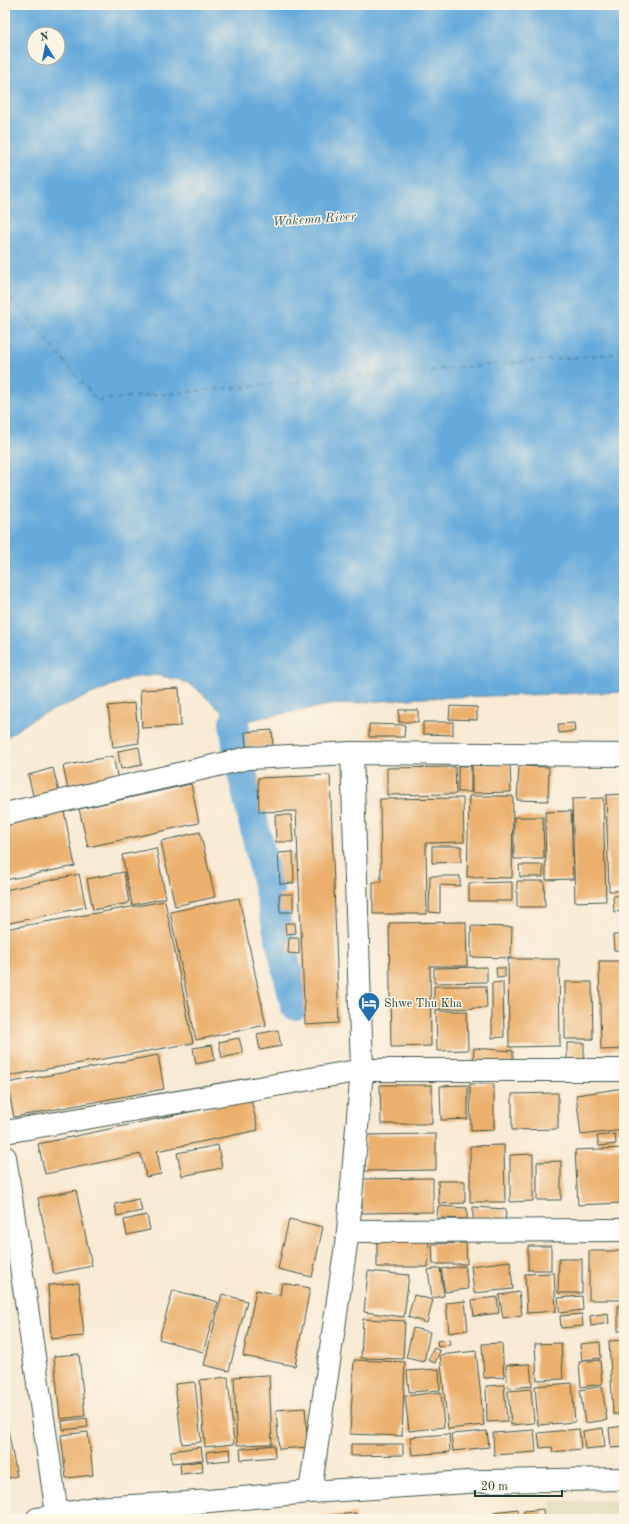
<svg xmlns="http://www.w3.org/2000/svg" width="629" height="1524" viewBox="0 0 629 1524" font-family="'Old Standard TT',serif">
	<rect width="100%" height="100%" fill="#fcf5e5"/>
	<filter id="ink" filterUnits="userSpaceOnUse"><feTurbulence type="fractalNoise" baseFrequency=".025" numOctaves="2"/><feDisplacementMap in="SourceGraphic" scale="8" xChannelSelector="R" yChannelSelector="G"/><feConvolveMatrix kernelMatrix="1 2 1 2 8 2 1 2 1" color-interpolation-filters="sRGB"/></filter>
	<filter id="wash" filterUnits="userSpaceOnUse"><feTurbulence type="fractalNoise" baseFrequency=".012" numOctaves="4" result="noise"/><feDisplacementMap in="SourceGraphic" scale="16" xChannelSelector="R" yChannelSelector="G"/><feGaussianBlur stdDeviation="0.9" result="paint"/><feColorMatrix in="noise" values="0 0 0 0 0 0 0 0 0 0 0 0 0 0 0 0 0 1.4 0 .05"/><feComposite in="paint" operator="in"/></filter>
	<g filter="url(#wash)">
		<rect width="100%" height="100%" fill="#f8ead4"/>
		<!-- built -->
		<rect fill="#e0dcbb" x="551" y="1501" width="73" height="18"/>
		<!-- water -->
		<path fill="#66aadb" stroke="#427488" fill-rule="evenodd" d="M5,5H624V692L421,698L329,705L234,723L196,688L180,680L155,675L130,678L36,717L5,738ZM34,34H58V58H34Z"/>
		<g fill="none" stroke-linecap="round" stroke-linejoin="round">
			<!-- canal -->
			<g stroke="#66aadb" stroke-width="30">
				<path d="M234,723L238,751"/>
				<path d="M242,772L295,1005"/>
			</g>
			<!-- ferry -->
			<path stroke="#345e66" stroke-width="1" stroke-dasharray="5 4" stroke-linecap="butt" d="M5,291L97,400L624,353"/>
		</g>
		<g id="blocks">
			<!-- building -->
			<g fill="#ebb06d">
				<path d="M179,688L181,726L142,728L140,690Z"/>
				<path d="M135,703L139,743L113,747L108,706Z"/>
				<path d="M450,706L477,707V720L449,719Z"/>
				<rect x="399" y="710" width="19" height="12"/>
				<path d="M423,722H453V735L423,734Z"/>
				<path d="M574,723L575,731L559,733L558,724Z"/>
				<path d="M369,724L405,725L404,737H369Z"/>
				<path d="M272,730L273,746L246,747L245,732Z"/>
				<path d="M139,747L142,765L121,769L118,751Z"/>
				<path d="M113,756L118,780L68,790L63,766Z"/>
				<path d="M472,764H510L511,792L472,793Z"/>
				<rect x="458" y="766" width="13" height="26"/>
				<path d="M519,766L549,767L548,801L517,800Z"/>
				<path d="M455,767L456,794L387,795V768Z"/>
				<path d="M53,768L59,792L34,799L28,775Z"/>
				<path d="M330,775L339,1023L305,1025L296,811L259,812L258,778Z"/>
				<path d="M191,784L199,823L88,847L79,809Z"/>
				<path d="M624,794V891H609L606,795Z"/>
				<path d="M469,796H513L512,878L467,877Z"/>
				<path d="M463,798L464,842L426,843L427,914H373V882H381L380,799Z"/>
				<path d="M603,798L606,901L575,902L572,799Z"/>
				<path d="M64,811L75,866L5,880V822Z"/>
				<path d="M571,811L573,879L546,880L545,812Z"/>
				<path d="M275,815H291L293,842H276Z"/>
				<path d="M514,817H543L544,859H514Z"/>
				<path d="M200,832L215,897L175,906L161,841Z"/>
				<path d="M432,846H461V862L432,863Z"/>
				<path d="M156,848L166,898L132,905L122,855Z"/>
				<path d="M293,852L294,883L280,884L278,853Z"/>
				<path d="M519,865H543V877H520Z"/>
				<path d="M124,872L129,903L93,910L87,879Z"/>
				<path d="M79,874L86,907L5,924V890Z"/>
				<path d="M430,876H460V886L440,885V913L429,912Z"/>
				<path d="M517,881H544L545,907H517Z"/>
				<path d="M512,882V901H469V883Z"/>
				<path d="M279,894H293V912H280Z"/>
				<path d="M624,895V911L614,912L613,896Z"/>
				<path d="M239,898L266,1025L196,1040L170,912Z"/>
				<path d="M165,901L193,1043L8,1076L5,1063V929Z"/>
				<path d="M466,922L467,966H430L431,1046L391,1047L389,923Z"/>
				<path d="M285,923H295L296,933L286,934Z"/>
				<path d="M471,926L512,927L511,958L471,957Z"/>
				<path d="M613,935H624V950H614Z"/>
				<path d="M289,938H299V954L288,953Z"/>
				<path d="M508,959H559L560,1046L509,1047Z"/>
				<path d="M599,961H624V1049L601,1050Z"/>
				<path d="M487,967V982L434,983V968Z"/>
				<path d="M496,968H505V977L497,978Z"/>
				<path d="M503,982L504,1037L492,1038V983Z"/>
				<path d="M565,982H592L593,1039H565Z"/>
				<path d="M434,986H486L487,1008L434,1009Z"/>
				<path d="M436,1011H467L468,1050L437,1051Z"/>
				<path d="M278,1030L281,1046L260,1050L257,1034Z"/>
				<path d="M239,1038L243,1053L222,1058L219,1042Z"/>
				<rect x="567" y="1043" width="17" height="17"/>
				<path d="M212,1045L215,1060L196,1064L193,1048Z"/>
				<path d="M474,1048L513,1051V1064L473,1061Z"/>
				<path d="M158,1055L164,1089L14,1117L7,1083Z"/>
				<path d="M470,1084H494V1130L471,1131Z"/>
				<path d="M380,1085H432V1124H381Z"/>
				<path d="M468,1085V1119L441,1120L440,1086Z"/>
				<path d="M624,1088V1130L581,1135L576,1095Z"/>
				<path d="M558,1093V1129L512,1130V1094Z"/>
				<path d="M251,1099L258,1130L157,1151L161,1174L146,1177L141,1154L45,1174L38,1144Z"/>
				<path d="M436,1134V1170L365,1171V1135Z"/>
				<path d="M615,1134L616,1144L599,1146L597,1136Z"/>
				<path d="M218,1145L222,1168L182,1176L177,1153Z"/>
				<path d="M504,1145L505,1202H470V1146Z"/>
				<path d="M624,1148V1203L578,1205L575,1150Z"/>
				<path d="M533,1154V1201L510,1202V1155Z"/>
				<path d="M561,1161V1200H537V1162Z"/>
				<path d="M433,1178V1212L362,1213V1179Z"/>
				<path d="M438,1181H465V1203L439,1204Z"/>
				<path d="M76,1190L92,1266L54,1274L38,1198Z"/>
				<path d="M139,1199L142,1211L117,1216L115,1204Z"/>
				<path d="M438,1206L467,1208V1219L437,1218Z"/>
				<path d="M473,1207L506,1209L505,1223L473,1220Z"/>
				<path d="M147,1215L150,1230L127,1235L124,1220Z"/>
				<path d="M289,1219L323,1227L312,1277L278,1269Z"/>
				<path d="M377,1236L429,1237L428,1267H377Z"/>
				<path d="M466,1243L467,1264H433L432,1244Z"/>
				<rect x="528" y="1246" width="23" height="24"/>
				<rect x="589" y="1251" width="35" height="49"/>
				<path d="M559,1259H582V1293H558Z"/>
				<path d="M510,1261L513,1289L474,1293L471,1266Z"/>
				<path d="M465,1266L468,1289L445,1292L441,1269Z"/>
				<path d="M440,1268L444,1296L432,1298L428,1270Z"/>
				<path d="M368,1271L409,1275L404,1317L364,1312Z"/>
				<path d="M554,1273L556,1311L527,1313L525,1274Z"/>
				<path d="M79,1283L84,1336L51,1339L48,1285Z"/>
				<path d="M282,1283L310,1288L295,1366L243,1356L256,1290L280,1295Z"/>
				<path d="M173,1290L218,1302L203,1352L159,1339Z"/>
				<path d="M519,1292L522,1315L503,1318L499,1295Z"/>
				<path d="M222,1294L247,1301L229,1371L204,1365Z"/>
				<path d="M414,1295L433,1300L427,1323L408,1317Z"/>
				<path d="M582,1296L583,1310L560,1313L558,1298Z"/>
				<path d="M497,1297L499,1313L474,1316L472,1300Z"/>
				<path d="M465,1301L468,1330L449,1333L446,1303Z"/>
				<rect x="618" y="1305" width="6" height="26"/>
				<path d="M608,1313L609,1323L591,1326L590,1316Z"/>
				<path d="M582,1314L583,1326L561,1328L560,1316Z"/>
				<path d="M363,1319L405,1321L403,1359L361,1358Z"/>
				<path d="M413,1328L430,1332L424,1362L406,1358Z"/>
				<path d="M449,1339L450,1345L438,1347L437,1341Z"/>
				<path d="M624,1340V1414H613L609,1341Z"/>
				<path d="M600,1342L601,1358L582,1360L580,1344Z"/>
				<path d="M502,1343L504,1377L484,1378L482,1344Z"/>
				<path d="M561,1343L563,1379L537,1380L535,1344Z"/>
				<path d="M434,1348L440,1351L435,1363L428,1360Z"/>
				<path d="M476,1351L484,1425L448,1429L440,1355Z"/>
				<path d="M79,1354L85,1416L60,1419L54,1356Z"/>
				<path d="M354,1360L405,1362L402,1436L350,1434Z"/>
				<path d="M600,1360L602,1384L581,1387L579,1362Z"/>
				<path d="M530,1364L532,1386L508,1388L506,1365Z"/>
				<path d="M439,1369L440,1390L409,1392L407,1371Z"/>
				<path d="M269,1375L272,1444L237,1445L234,1377Z"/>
				<path d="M228,1377L234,1444L205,1447L200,1380Z"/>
				<path d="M195,1382L201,1442L182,1444L175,1384Z"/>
				<path d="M572,1383L575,1422L538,1425L535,1386Z"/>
				<path d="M504,1385L507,1421L487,1422L486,1386Z"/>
				<path d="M602,1386L607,1420L585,1423L580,1390Z"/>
				<path d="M531,1389L534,1423L511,1425L508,1391Z"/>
				<path d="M441,1392L444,1427L409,1431L405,1396Z"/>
				<path d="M305,1408L308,1447L279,1449L276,1410Z"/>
				<path d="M5,1415L17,1476L5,1479Z"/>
				<path d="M87,1418L88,1427L63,1430L62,1421Z"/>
				<path d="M624,1426V1447L611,1448L609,1428Z"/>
				<path d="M603,1428L605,1447L585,1449L583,1431Z"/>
				<path d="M579,1429L581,1449L553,1452L552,1447L540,1448L538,1433Z"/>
				<path d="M534,1430L536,1452L494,1455L493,1433Z"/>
				<path d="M487,1431L489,1447L453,1451L451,1434Z"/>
				<path d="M88,1432L93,1475L66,1478L61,1435Z"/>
				<path d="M449,1434L450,1452L412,1455L410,1437Z"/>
				<path d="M351,1444H403V1455L351,1456Z"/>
				<path d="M274,1445L275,1457L241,1460L240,1449Z"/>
				<path d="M201,1447L203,1460L172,1463L171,1451Z"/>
				<path d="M230,1449L231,1460L207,1462L206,1452Z"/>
				<path d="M202,1461L203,1472L181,1474L180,1464Z"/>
				<path d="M518,1509L519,1519H495L494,1512Z"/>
				<path d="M543,1509L544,1519H525L524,1511Z"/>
				<path d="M356,1513V1519H325V1516Z"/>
				<path d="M486,1515V1519H464L463,1516Z"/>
			</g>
		</g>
	</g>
	<g filter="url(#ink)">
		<use href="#blocks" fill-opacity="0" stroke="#40574c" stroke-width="1"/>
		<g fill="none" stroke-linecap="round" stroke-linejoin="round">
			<!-- minor casing -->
			<g stroke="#40574c" stroke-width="24">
				<g id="minor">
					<path d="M5,814L248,758L352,753L624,755"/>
					<path d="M5,1132L362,1070H624"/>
					<path d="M5,1157L57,1514"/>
					<path d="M348,1231L624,1230"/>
					<path d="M310,1492L348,1231L362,1070L352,753"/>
					<path d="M37,1519L94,1508L186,1503L310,1492L483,1481L624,1479"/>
				</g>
			</g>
			<!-- minor -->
			<use href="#minor" stroke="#fff" stroke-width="22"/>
		</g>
	</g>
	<!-- icons -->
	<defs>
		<g id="hotel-pin" transform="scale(1.15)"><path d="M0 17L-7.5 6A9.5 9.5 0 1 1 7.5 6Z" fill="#1f6fb2" stroke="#fcf5e5"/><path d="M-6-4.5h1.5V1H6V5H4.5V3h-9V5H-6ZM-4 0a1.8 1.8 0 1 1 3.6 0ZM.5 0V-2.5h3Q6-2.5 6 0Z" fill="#fff"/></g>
	</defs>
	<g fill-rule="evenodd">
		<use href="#hotel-pin" x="369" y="1003"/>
	</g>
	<g text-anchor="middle" stroke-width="3" stroke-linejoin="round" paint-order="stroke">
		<!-- poi labels -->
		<g font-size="12" fill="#1f3d34" stroke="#fcf5e5" text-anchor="start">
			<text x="384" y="1007">Shwe Thu Kha</text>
		</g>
		<!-- water labels -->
		<g font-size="13" font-style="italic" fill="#345e66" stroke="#fcf5e5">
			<text transform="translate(314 218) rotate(-4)" y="5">Wakema River</text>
		</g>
	</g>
	<!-- margin -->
	<rect width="629" height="1524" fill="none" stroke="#fcf5e5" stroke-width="20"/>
	<!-- north arrow -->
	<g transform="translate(46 46) rotate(350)"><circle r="19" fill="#fcf5e5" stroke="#a4ab9e"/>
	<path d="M0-3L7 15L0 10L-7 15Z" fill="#1f6fb2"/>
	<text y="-6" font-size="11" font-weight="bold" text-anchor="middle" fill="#1f3d34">N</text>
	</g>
	<!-- scale -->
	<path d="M475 1490v6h87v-6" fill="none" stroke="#1f3d34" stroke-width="2"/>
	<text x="481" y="1490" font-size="12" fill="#1f3d34" stroke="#fcf5e5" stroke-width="3" paint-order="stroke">20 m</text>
</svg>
